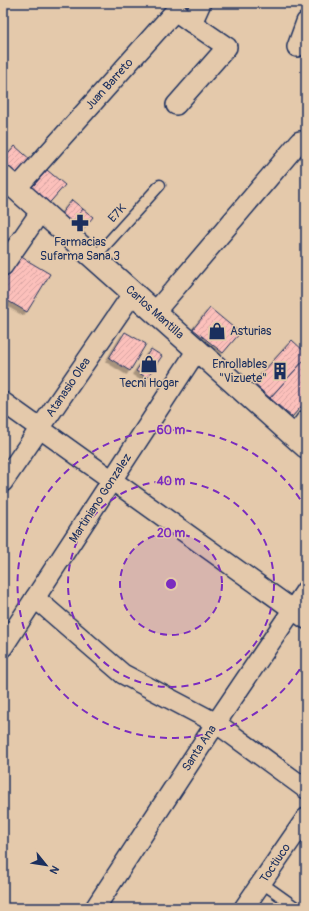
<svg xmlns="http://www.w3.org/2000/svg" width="309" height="911" viewBox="0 0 309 911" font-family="Pangolin,sans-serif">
	<defs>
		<pattern id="building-hatch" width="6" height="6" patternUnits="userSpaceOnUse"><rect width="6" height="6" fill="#fcc0bb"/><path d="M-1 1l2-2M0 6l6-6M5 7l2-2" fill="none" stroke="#d7a5a3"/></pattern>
		<filter id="shadow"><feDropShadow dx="-3.5" dy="3.5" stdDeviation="0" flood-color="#0004"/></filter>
	</defs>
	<rect width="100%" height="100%" fill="#e4c9ab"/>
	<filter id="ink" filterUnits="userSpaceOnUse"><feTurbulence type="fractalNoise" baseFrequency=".025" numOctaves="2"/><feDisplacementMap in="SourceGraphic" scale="8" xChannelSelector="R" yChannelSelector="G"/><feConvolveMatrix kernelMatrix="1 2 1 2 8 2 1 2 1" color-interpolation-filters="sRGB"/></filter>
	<g filter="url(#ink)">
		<!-- building -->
		<g fill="url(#building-hatch)" stroke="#1b2f5e" filter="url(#shadow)">
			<path d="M15,146L32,161L12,183L3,175V160Z"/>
			<path d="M47,170L65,185L45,208L27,193Z"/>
			<path d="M72,200L83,209L67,229L56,220Z"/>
			<path d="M83,209L93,217L77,237L67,229Z"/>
			<path d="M18,255L50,274L27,312L3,298V280Z"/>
			<path d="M210,308L240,333L223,353L193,329Z"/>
			<path d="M125,332L146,344L130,371L109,358Z"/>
			<path d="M292,340L306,353V358L270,398L253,383Z"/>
			<path d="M151,349L162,356L147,378L136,371Z"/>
			<path d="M306,358V401L292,417L270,398Z"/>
		</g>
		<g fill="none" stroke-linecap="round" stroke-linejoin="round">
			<!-- service casing -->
			<g stroke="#1b2f5e" stroke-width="13">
				<g id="service">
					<path d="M94,258L160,185"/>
					<path d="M262,883L297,908"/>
				</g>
			</g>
			<!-- minor casing -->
			<g stroke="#1b2f5e" stroke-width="22">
				<g id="minor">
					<path d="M297,47L306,22"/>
					<path d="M176,105L227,47L192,23"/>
					<path d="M16,189L175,11L192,23L201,3"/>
					<path d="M3,266L41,211"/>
					<path d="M155,312L300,141"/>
					<path d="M3,402L306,619"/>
					<path d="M294,436L306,420"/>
					<path d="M3,482L133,293"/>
					<path d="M35,598L123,674L216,723L306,789"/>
					<path d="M3,647L197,350"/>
					<path d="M95,908L216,723L306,590"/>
					<path d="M244,908L306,818"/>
				</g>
			</g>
			<!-- tertiary casing -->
			<g stroke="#1b2f5e" stroke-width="25">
				<path id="tertiary" d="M3,177L306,447"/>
			</g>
			<!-- service -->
			<use href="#service" stroke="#e4c9ab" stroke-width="10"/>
			<!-- minor -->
			<use href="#minor" stroke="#e4c9ab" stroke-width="19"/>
			<!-- tertiary -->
			<use href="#tertiary" stroke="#e4c9ab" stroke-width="22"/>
		</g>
	</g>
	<!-- distance rings -->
	<circle cx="171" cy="584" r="51" fill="#7b2cbf" fill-opacity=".12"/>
	<g fill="none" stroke="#7b2cbf" stroke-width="2" stroke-dasharray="7 5">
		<circle cx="171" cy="584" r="51"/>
		<circle cx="171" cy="584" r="103"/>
		<path d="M306 659A154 154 0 1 1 306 509"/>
	</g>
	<!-- icons -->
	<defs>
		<g id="pharmacy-bare" transform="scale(1.38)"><path d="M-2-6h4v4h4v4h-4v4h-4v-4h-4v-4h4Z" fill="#1b2f5e" stroke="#e4c9ab" stroke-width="2.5" paint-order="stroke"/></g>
		<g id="shop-bare" transform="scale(1.38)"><path d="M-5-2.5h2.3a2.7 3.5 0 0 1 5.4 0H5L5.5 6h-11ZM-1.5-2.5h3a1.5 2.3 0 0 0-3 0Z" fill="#1b2f5e" stroke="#e4c9ab" stroke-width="2.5" paint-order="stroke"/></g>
		<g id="building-bare" transform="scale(1.38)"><path d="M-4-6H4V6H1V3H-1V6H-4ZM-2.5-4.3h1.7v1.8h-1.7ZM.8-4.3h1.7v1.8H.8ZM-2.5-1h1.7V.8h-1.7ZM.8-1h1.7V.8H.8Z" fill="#1b2f5e" stroke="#e4c9ab" stroke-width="2.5" paint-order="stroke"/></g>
	</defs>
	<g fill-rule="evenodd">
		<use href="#pharmacy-bare" x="80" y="223"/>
		<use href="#shop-bare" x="217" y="331"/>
		<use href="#shop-bare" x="149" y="364"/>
		<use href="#building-bare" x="280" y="371"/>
	</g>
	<g text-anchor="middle" stroke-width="3" stroke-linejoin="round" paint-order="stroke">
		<!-- street labels -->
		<g font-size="12" fill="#1b2f5e" stroke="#e4c9ab">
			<text transform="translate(109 84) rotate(-48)" y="4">Juan Barreto</text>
			<text transform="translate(117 213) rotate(-48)" y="4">E7K</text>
			<text transform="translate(155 312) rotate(42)" y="4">Carlos Mantilla</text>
			<text transform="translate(68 387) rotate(-56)" y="4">Atanasio Olea</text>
			<text transform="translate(100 498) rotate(-57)" y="4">Martiniano Gonzalez</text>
			<text transform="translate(199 748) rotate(-57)" y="4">Santa Ana</text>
			<text transform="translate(275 863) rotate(-56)" y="4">Toctiuco</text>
		</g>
		<!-- poi labels -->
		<g font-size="12" fill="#1b2f5e" stroke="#e4c9ab">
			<text x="80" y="246">Farmacias<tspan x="80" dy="14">Sufarma Sana 3</tspan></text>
			<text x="230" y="335" text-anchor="start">Asturias</text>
			<text x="267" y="368" text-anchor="end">Enrollables<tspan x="267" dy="14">"Vizuete"</tspan></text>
			<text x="149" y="387">Tecni Hogar</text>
		</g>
	</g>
	<circle cx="171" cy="584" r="6" fill="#7b2cbf" stroke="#e4c9ab" stroke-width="2"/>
	<g font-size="12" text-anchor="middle" font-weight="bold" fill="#7b2cbf" stroke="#e4c9ab" stroke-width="3" stroke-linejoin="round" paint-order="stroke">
		<text x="171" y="434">60 m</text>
		<text x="171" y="485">40 m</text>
		<text x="171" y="537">20 m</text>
	</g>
	<!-- margin -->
	<rect width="309" height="911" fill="none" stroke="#e4c9ab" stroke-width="16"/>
	<rect x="8" y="8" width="293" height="895" fill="none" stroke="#1b2f5e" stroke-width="1.5" filter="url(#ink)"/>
	<!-- north arrow -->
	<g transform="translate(46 865) rotate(120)" stroke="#e4c9ab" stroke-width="3" paint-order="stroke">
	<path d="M0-3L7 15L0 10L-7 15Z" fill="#1b2f5e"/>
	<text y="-6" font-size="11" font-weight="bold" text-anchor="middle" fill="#1b2f5e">N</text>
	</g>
</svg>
